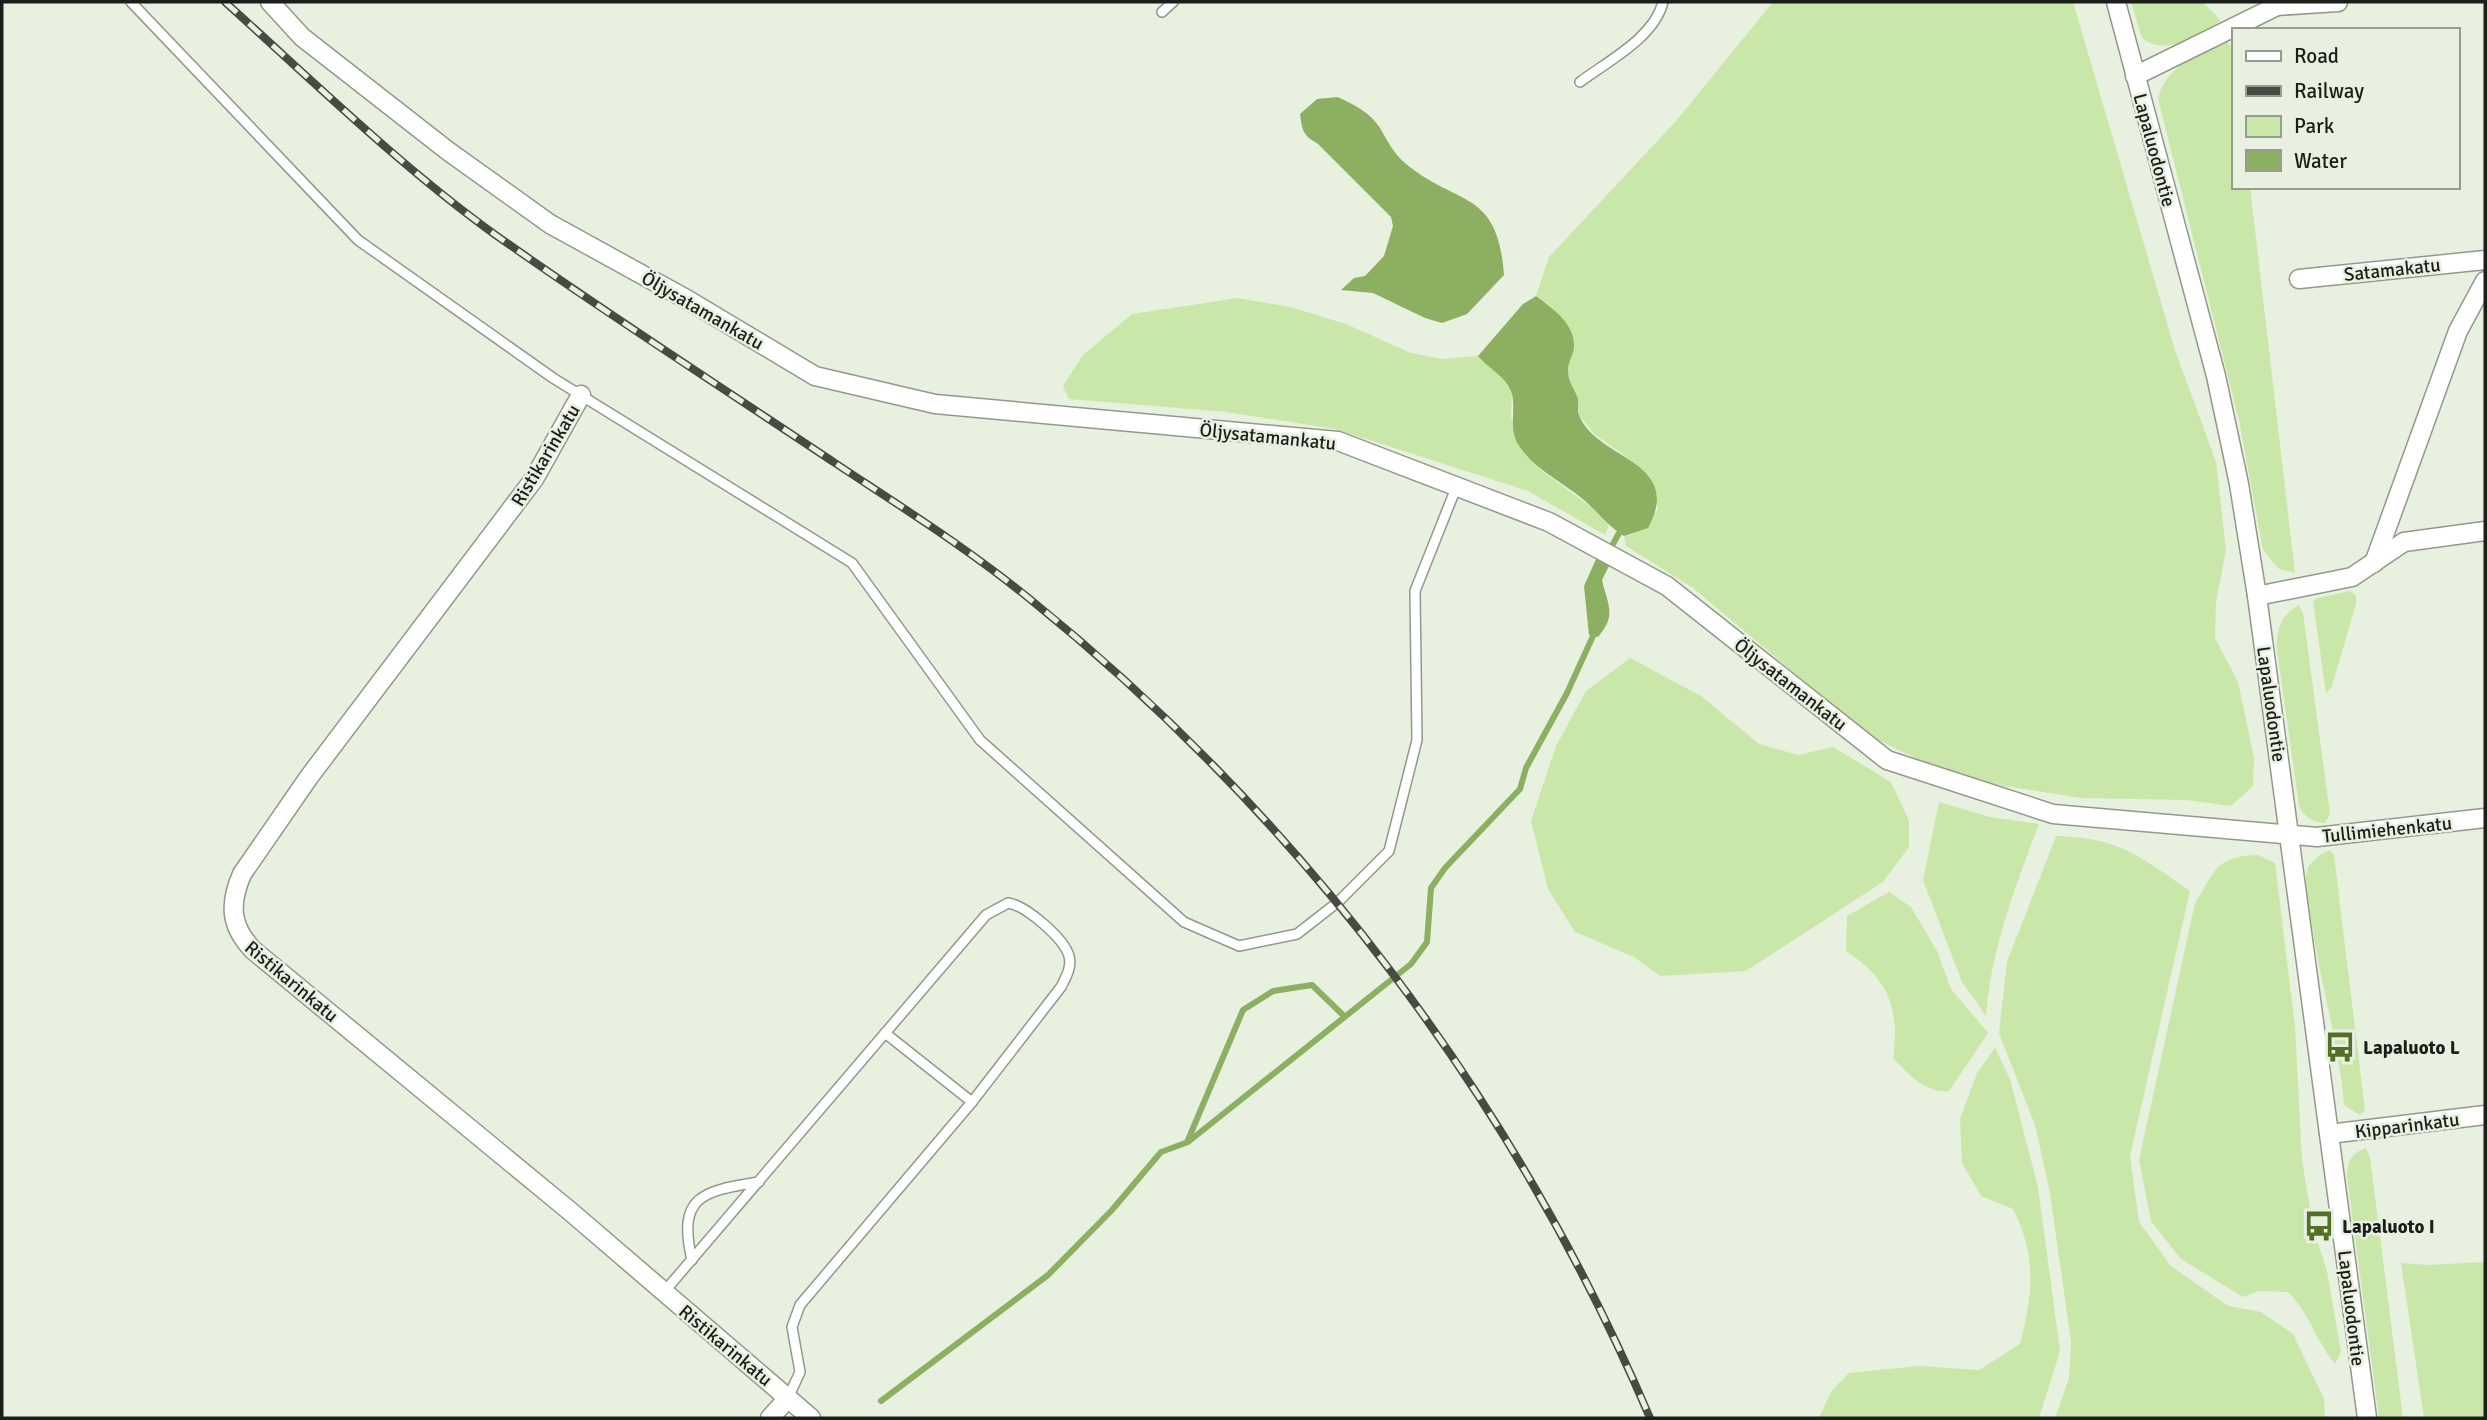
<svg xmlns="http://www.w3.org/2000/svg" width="2487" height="1420" viewBox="0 0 2487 1420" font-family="Signika,sans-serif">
	<rect width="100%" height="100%" fill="#e8f0df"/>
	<!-- green -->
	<g fill="#cae7aa">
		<path d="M1773,2H2073L2175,350L2216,462L2226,550L2216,602L2215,638L2238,682L2254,758L2253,786L2231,806L2186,800L2082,798L1959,779L1868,735L1693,588L1626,546L1624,536L1633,534L1658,510L1652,481L1623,454L1595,435L1579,415L1578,398L1568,384V365L1575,346L1552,307L1536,296L1549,257L1676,121Z"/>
		<path d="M2131,2H2203L2221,21C2196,34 2168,58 2142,38Z"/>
		<path d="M2227,41L2233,50V187H2250L2295,573L2279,569L2263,550L2239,420L2158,99C2166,65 2198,55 2227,41Z"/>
		<path d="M1238,298L1290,307L1346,324L1411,353L1442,359L1478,356L1500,374L1512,393L1511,417L1542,471L1602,515L1609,525L1605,535L1528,491L1335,429L1226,412L1069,399L1063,386L1083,355L1132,314Z"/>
		<path d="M2350,591L2356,596V604L2332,686L2326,694L2313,601L2317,598Z"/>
		<path d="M2299,605L2303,613L2330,814L2325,823C2312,822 2304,817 2299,806L2277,650C2276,628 2281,616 2299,605Z"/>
		<path d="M1630,658L1701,696L1759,744L1798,755L1833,747L1891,782L1909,821V847L1883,882L1746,971L1660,976L1634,957L1575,932L1548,889L1531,821L1556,746L1586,691Z"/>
		<path d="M1939,802L1990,817L2039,824C2015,887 1991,949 1986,1016L1962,982L1923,880Z"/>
		<path d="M2056,836C2120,838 2139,856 2190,891L2130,1156L2139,1222L2171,1266L2228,1306L2261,1312L2293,1334L2324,1399L2325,1418H2055L2069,1378L2071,1342L2050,1193L2035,1125L1999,1033L2007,962Z"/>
		<path d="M2330,850L2334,855L2365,1110L2360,1115L2344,1105C2339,1042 2320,982 2311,919C2309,905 2303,885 2307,871C2309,862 2321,853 2330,850Z"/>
		<path d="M2258,855L2275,863L2295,1026L2302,1160L2313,1228L2327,1271L2341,1352L2335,1364C2316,1341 2309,1312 2288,1292L2259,1291L2243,1297L2181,1259L2151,1221L2139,1160L2195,903C2216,870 2216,856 2258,855Z"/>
		<path d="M1889,892L1911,907L1937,951L1951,989L1988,1033L1949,1091C1925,1093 1909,1075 1893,1058C1900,1007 1888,979 1846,951L1847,916Z"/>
		<path d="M1995,1048L2010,1079L2038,1187L2060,1351L2039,1418H1819L1832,1390L1849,1373L1919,1366L1979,1370L2020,1344C2033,1294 2037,1256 2013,1209L1981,1196L1962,1163L1960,1119L1977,1073Z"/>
		<path d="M2366,1148L2370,1157L2403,1418H2379L2347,1177C2347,1162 2351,1153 2366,1148Z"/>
		<path d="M2485,1262V1418H2424L2401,1263L2428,1265Z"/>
	</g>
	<!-- water -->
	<g fill="#8daf61">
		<path d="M1338,97C1354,105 1370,112 1380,128C1387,140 1394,154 1405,163C1457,207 1498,188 1504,275L1467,314L1442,323L1425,318L1373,293L1341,290L1354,278L1365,276L1384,256L1393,226L1391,217L1317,143C1303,136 1302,129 1300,114L1317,99Z"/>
		<path d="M1536,296C1552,308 1573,322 1574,344C1575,353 1568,361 1568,370C1568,383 1574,387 1578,399C1579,404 1577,410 1579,415C1596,460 1685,460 1648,528L1624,536C1609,527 1598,512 1584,500C1562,481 1534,470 1518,444C1508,428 1517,407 1511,391C1504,375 1489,369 1478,356L1523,304Z"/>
		<path d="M1597,557L1610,564L1602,580C1608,606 1617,615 1598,637L1589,635L1584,586Z"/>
	</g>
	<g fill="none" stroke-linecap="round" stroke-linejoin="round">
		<!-- stream -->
		<g stroke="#8daf61" stroke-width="6">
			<path d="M1613,544L1619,533"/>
			<path d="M1188,1140L1243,1010L1273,991L1312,985L1344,1016"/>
			<path d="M881,1401L1048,1275L1112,1210L1161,1152L1188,1142L1411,964L1427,942L1431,888L1445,868L1520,789L1526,768L1567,693L1593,636"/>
		</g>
		<!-- service casing -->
		<g stroke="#92998a" stroke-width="12">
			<g id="service">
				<path d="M131,2L358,240L553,378L852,563L980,740L1184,922L1239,946L1297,934L1338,902L1389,851L1417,740L1415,591L1456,488"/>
				<path d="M1162,12L1173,2"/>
				<path d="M1580,82C1608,61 1654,38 1663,2"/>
				<path d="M885,1033L972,1102"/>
				<path d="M692,1260C677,1196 702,1191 759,1182"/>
				<path d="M664,1292L986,915L1008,903C1025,905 1064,938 1069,956C1072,967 1066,977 1061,987L972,1102L800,1305L792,1327L800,1372L788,1398"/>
			</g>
		</g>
		<!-- minor casing -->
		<g stroke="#92998a" stroke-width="21">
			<g id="minor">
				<path d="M270,2L302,37L448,151L550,224L688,300L815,376L935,404L1338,441L1549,522L1667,586L1887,760L2053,814L2317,837L2485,818"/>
				<path d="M2116,2L2216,376L2239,484L2257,596L2367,1418"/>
				<path d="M2276,6L2338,2"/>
				<path d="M2135,76L2285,2"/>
				<path d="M2299,279L2485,260"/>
				<path d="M581,395L534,479L309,777L242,874C229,904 230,926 253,950L571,1212L811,1418"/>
				<path d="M2374,563L2458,331L2485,281"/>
				<path d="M2257,596L2352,577L2404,542L2485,531"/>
				<path d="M2329,1134L2485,1115"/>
				<path d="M770,1418L788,1398"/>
			</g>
		</g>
		<!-- service -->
		<use href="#service" stroke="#fff" stroke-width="9"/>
		<!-- minor -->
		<use href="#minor" stroke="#fff" stroke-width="18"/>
		<!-- rail casing -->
		<g stroke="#474b42" stroke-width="8">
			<path id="rail" d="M225,2C314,82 400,166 497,236C609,315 724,389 838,465C903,508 970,550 1031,600C1301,818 1514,1099 1650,1418"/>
		</g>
		<!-- rail -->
		<use href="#rail" stroke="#e8f0df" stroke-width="5" stroke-dasharray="16" stroke-linecap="butt"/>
	</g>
	<!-- icons -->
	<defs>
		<g id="bus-bare" transform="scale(2.415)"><path d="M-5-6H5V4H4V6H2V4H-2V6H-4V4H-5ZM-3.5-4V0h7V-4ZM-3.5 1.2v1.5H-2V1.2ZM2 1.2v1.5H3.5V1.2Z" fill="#537126" stroke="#e8f0df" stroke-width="2.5" paint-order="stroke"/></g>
	</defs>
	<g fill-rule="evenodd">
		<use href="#bus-bare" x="2340" y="1047"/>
		<use href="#bus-bare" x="2319" y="1226"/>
	</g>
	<g text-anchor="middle" stroke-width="5" stroke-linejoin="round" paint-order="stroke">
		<!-- street labels -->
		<g font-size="19" fill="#1c1f19" stroke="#e8f0df">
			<text transform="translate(2155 150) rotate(75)" y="7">Lapaluodontie</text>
			<text transform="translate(2392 269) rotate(-6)" y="7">Satamakatu</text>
			<text transform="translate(703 310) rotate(30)" y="7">Öljysatamankatu</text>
			<text transform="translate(1268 436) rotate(6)" y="7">Öljysatamankatu</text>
			<text transform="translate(545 455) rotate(-59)" y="7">Ristikarinkatu</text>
			<text transform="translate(1791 684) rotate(38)" y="7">Öljysatamankatu</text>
			<text transform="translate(2272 704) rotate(82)" y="7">Lapaluodontie</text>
			<text transform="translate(2387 829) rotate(-6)" y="7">Tullimiehenkatu</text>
			<text transform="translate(292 981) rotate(40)" y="7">Ristikarinkatu</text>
			<text transform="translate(2407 1125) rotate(-7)" y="7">Kipparinkatu</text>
			<text transform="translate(2352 1308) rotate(83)" y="7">Lapaluodontie</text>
			<text transform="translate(726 1345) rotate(40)" y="7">Ristikarinkatu</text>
		</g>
		<!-- poi labels -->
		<g font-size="19" font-weight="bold" fill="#1c1f19" stroke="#e8f0df" text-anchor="start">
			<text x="2363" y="1054">Lapaluoto L</text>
			<text x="2342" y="1233">Lapaluoto I</text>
		</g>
	</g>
	<!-- border -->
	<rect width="2487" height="1420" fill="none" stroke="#1c1f19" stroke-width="7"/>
	<!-- legend -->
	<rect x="2232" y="28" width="228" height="161" fill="#e8f0df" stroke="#969c90" stroke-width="2"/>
	<rect x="2246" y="51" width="35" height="10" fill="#ffffff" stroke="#969c90" stroke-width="2"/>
	<text x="2294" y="63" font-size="21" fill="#1c1f19">Road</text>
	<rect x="2246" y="86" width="35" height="10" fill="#474b42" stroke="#969c90" stroke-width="2"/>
	<text x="2294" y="98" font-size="21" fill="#1c1f19">Railway</text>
	<rect x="2246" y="116" width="35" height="21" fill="#cae7aa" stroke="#969c90" stroke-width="2"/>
	<text x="2294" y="133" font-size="21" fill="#1c1f19">Park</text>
	<rect x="2246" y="150" width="35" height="21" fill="#8daf61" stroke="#969c90" stroke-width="2"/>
	<text x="2294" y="168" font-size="21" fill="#1c1f19">Water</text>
</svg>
